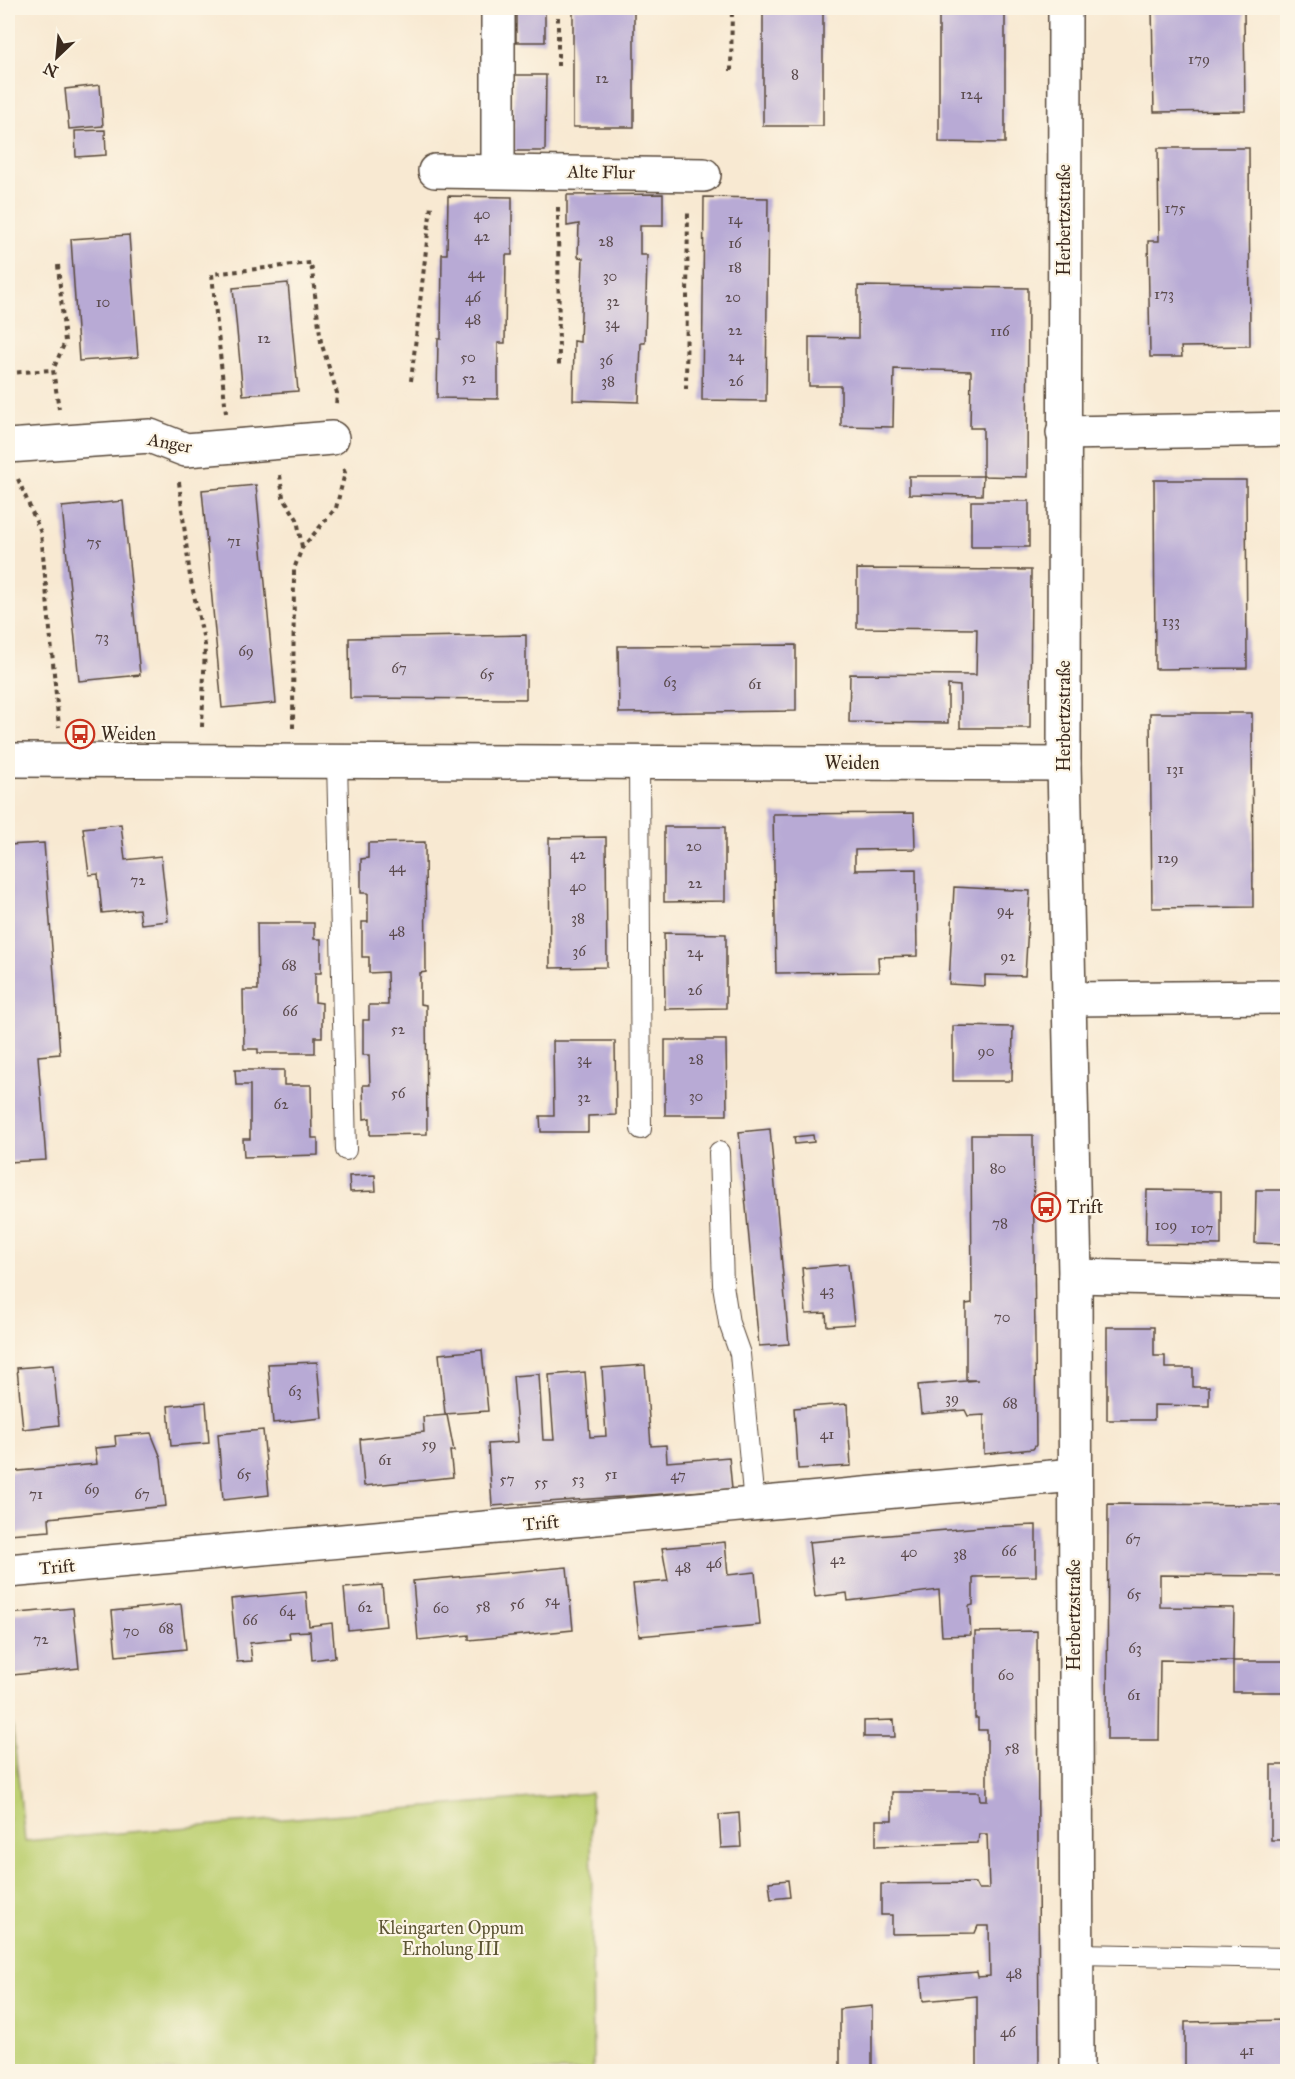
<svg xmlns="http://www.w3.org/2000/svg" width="1295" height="2079" viewBox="0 0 1295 2079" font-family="'IM FELL Great Primer',serif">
	<rect width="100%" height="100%" fill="#fcf5e5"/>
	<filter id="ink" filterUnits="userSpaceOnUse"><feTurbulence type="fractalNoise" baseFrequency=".0167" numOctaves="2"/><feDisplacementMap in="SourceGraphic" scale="12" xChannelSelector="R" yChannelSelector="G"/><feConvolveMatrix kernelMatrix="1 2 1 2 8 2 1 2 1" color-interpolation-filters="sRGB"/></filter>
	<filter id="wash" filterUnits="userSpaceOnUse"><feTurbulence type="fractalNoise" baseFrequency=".008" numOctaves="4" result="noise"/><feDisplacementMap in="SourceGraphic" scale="24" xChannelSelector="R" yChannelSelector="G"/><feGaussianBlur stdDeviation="1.35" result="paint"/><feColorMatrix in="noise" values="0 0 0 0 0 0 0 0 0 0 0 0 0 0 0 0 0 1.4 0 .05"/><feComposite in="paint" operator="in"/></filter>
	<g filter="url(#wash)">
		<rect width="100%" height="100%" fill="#f8e9d2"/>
		<!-- green -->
		<path fill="#bed073" stroke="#7c7d48" stroke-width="1.5" d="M8,1685L25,1841L591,1793L593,2071H8Z"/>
		<g id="blocks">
			<!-- building -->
			<g fill="#b8aad5">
				<rect x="516" y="8" width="29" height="34"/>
				<rect x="573" y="8" width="61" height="119"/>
				<rect x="763" y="8" width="60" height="118"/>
				<path d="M939,8H1005V143L939,142Z"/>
				<path d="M1152,8H1244L1245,111L1154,112Z"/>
				<path d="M514,75H546L545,151H514Z"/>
				<path d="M100,85L103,126L69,129L65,89Z"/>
				<path d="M105,130L106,155L76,157L75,131Z"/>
				<path d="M1158,148H1249L1250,346L1181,347L1182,357H1150L1148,241H1159Z"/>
				<path d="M663,194V226H640V255H647L645,343H641L639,402L573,400L574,341L580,342L583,258L578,257L579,224L567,226V195Z"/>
				<path d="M448,196L512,197V255H506L505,343H498V399L437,398L438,339H441L442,254H447Z"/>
				<path d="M704,197L768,198L766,401L702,400Z"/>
				<path d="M129,235L138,357L79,361L71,239Z"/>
				<path d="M288,283L298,391L243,395L233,288Z"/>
				<path d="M858,286L1028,288L1027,477L983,476V428H970L971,371L894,369L893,427L841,426V386H809V337L858,338Z"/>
				<path d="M909,476H983L982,495L909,494Z"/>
				<path d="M1154,480H1246L1247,668L1155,669Z"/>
				<path d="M256,485L276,703L222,708L202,490Z"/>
				<path d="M123,501L140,675L79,681L62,507Z"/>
				<rect x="971" y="501" width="58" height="46"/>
				<path d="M857,569L1031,570L1030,728H960V686L948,685V723L849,722L850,674L976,675L977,629L857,628Z"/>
				<path d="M526,635V699L350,698L349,638Z"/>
				<path d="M796,645V711L619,713L618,646Z"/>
				<path d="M1150,713H1252L1253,907L1152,908Z"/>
				<path d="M914,813L915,849L855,850V870L916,869L917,956L878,957L879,972L776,973L773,814Z"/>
				<path d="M121,824L125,860L161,856L168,921L141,924L139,909L102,913L98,874L89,875L83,828Z"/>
				<path d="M664,827H725V901L664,902Z"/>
				<path d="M606,837L607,967L550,968L549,838Z"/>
				<path d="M425,842L426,972L420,973V1004L426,1005L427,1134L370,1135V1118L364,1119L363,1085H370L369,1055H363V1020H369V1005H388L387,972L369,973V957H362V922H368V893H361V859L368,858V843Z"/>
				<path d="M44,843L60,1054L38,1056L46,1160L8,1162V845Z"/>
				<path d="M954,887L1030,891L1025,976L985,975V986L949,984Z"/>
				<path d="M257,923H314V939H321V973H315V1002L322,1003V1037H315V1053H258V1049H244L243,990H258Z"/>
				<path d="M664,933L726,934V1008L665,1009Z"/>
				<path d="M953,1026L1013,1027L1012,1081H953Z"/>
				<path d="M665,1040H726L727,1115H665Z"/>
				<path d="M553,1041H615L616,1115L588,1116V1132H541L540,1116H554Z"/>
				<path d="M235,1070H284V1085H311L312,1138H318V1155L244,1157L243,1139H250V1085H236Z"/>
				<path d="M770,1129L789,1344L759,1346L739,1132Z"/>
				<path d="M813,1135L814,1142L795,1144L794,1137Z"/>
				<path d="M971,1135H1033L1036,1445L1033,1449L984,1454V1415L968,1416L965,1410L921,1414L918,1385L978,1380H966V1304L972,1303Z"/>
				<path d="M375,1175L376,1191L350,1192L349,1176Z"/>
				<path d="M1147,1190L1221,1191V1245L1146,1244Z"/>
				<path d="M1256,1190H1287V1244L1255,1243Z"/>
				<path d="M848,1264L854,1324L827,1326L826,1313L806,1314L802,1268Z"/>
				<path d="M1107,1327H1154V1356H1165V1368H1193V1387H1209V1406L1154,1405V1420H1107Z"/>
				<path d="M482,1350L488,1411L445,1414L439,1354Z"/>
				<path d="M317,1362L322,1418L273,1423L268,1364Z"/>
				<path d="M53,1365L59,1425L23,1429L17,1368Z"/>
				<path d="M645,1365L651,1446L666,1445L667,1462L729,1457L732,1489L492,1506L488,1444L518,1442L513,1376L539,1374L543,1440H554L549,1375L585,1372L590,1437L606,1436L602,1368Z"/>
				<path d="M206,1402L209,1443L171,1446L168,1406Z"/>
				<path d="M847,1404L851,1466L798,1469L794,1408Z"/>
				<path d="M447,1415L454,1451H450L453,1477L364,1486L360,1439L424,1432L423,1417Z"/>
				<path d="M263,1430L269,1495L223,1500L218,1434Z"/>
				<path d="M151,1433L161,1458L166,1506L49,1518L50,1531L8,1534V1472L97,1464L95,1448L116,1446L115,1436Z"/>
				<path d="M1108,1504L1287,1505V1576L1160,1575V1607L1234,1608L1233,1661H1287V1692H1233V1661L1160,1660L1159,1740H1107Z"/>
				<path d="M1036,1525V1576L973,1577V1605L969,1606L971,1635L942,1636L939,1590L848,1601L847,1593L815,1597L809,1542L981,1527Z"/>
				<path d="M725,1542L728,1575L755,1572L760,1625L639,1636L633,1584L668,1581L662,1548Z"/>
				<path d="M567,1567L573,1630L469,1640V1635L418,1640L413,1581Z"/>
				<path d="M382,1585L386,1626L348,1630L344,1588Z"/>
				<path d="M306,1592L309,1626L332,1623L335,1657L312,1660L310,1631L289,1632L290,1639L250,1643L252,1661L237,1662L231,1599Z"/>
				<path d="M181,1604L186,1649L116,1656L112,1611Z"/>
				<path d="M73,1608L79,1668L13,1675L8,1614Z"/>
				<path d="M1037,1631L1039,2072H977V1996L923,2001L921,1977L977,1972L978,1977L990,1976L989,1926H978L975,1933L892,1934V1915H881V1884L975,1883L978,1889H989L987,1834H979L978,1843L876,1846V1820H892V1792H979L980,1800H987V1730H978V1718H975V1632Z"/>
				<path d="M894,1720L895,1737H864V1721Z"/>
				<rect x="1271" y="1765" width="16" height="75"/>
				<path d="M739,1813L741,1847L721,1848L719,1815Z"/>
				<path d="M788,1880L790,1897L771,1899L769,1882Z"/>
				<path d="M872,2006V2070H840V2009Z"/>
				<path d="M1287,2020V2072H1185V2022Z"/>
			</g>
		</g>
	</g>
	<g filter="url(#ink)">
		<use href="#blocks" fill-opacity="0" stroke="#574739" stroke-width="1.5"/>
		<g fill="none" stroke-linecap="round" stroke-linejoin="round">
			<!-- lane casing -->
			<g stroke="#574739" stroke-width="22">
				<g id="lane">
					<path d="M337,761L346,1150"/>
					<path d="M639,762L641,1129"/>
					<path d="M719,1152L723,1285L729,1323L740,1354L754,1504"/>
					<path d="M1076,1954L1288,1958"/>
				</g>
			</g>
			<!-- street casing -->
			<g stroke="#574739" stroke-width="36">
				<g id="street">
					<path d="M498,8V170"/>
					<path d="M1065,8L1064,764L1075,1276L1077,2072"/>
					<path d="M435,171L704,175"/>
					<path d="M1063,433L1288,429"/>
					<path d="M8,446L150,436L186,450L332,438"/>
					<path d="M8,760L1064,764"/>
					<path d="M1070,999L1288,997"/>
					<path d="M1075,1276L1288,1281"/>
					<path d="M8,1571L1074,1475"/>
				</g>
			</g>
			<!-- path -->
			<g stroke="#574739" stroke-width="4" stroke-dasharray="4.5 4.5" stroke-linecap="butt">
				<path d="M558,8V66"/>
				<path d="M731,71L732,8"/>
				<path d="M558,207L559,368"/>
				<path d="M58,265L65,342L53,370L59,409"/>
				<path d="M8,373L53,370"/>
				<path d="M411,381L431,206"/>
				<path d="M686,389L688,210"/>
				<path d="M226,413L212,274L311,263L321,342L337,393L336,406"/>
				<path d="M280,475L283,497L297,519L302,547"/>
				<path d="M18,479L41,533L59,727"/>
				<path d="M179,482L190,577L205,645L202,727"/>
				<path d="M293,728L294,569L302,548L336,508L345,473L343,468"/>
			</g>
			<!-- lane -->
			<use href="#lane" stroke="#fff" stroke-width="20"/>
			<!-- street -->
			<use href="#street" stroke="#fff" stroke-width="33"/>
		</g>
	</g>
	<!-- icons -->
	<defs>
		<g id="bus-ring" transform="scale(1.5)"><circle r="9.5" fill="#fcf5e5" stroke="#c8321e" stroke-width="1.5"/><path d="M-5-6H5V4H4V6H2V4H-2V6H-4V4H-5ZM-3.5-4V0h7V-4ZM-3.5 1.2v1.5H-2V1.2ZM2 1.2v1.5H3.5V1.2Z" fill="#c8321e"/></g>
	</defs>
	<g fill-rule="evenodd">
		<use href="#bus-ring" x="80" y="734"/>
		<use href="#bus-ring" x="1046" y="1207"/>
	</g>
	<g text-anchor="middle" stroke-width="4.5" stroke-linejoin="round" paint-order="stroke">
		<!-- number labels -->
		<g font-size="15" fill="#5a4a4c">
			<text x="1199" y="64">179</text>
			<text x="795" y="79">8</text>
			<text x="602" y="83">12</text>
			<text x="971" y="99">124</text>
			<text x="1175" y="213">175</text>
			<text x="482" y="219">40</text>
			<text x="735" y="224">14</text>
			<text x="482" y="241">42</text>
			<text x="606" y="246">28</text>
			<text x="735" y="248">16</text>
			<text x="735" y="272">18</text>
			<text x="476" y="278">44</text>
			<text x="610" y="281">30</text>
			<text x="1164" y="299">173</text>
			<text x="473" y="302">46</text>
			<text x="733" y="302">20</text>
			<text x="613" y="306">32</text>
			<text x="103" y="307">10</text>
			<text x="473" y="324">48</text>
			<text x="612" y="328">34</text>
			<text x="735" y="335">22</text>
			<text x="1000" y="336">116</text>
			<text x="264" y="343">12</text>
			<text x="736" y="361">24</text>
			<text x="468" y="362">50</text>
			<text x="606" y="365">36</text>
			<text x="469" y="383">52</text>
			<text x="608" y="386">38</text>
			<text x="736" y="386">26</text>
			<text x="234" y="546">71</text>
			<text x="94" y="547">75</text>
			<text x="1171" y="626">133</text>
			<text x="102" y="642">73</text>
			<text x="246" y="656">69</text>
			<text x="399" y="673">67</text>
			<text x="487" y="679">65</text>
			<text x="670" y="687">63</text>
			<text x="755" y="689">61</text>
			<text x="1175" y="774">131</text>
			<text x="694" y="851">20</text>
			<text x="578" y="859">42</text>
			<text x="1168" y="863">129</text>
			<text x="397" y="872">44</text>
			<text x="138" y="885">72</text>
			<text x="695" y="888">22</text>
			<text x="578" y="891">40</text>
			<text x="1005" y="915">94</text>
			<text x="578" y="923">38</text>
			<text x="397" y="936">48</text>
			<text x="579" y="956">36</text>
			<text x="695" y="957">24</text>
			<text x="1008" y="961">92</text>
			<text x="289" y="970">68</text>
			<text x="695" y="995">26</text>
			<text x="290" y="1016">66</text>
			<text x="398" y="1034">52</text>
			<text x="986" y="1056">90</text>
			<text x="584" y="1064">34</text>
			<text x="696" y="1064">28</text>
			<text x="398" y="1098">56</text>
			<text x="696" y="1101">30</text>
			<text x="584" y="1102">32</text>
			<text x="281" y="1109">62</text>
			<text x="998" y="1173">80</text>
			<text x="1000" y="1228">78</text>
			<text x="1166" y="1230">109</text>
			<text x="1202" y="1233">107</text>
			<text x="827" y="1295">43</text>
			<text x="1002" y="1322">70</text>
			<text x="295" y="1396">63</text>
			<text x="952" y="1403">39</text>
			<text x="1010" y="1408">68</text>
			<text x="827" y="1439">41</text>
			<text x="429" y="1449">59</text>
			<text x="385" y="1465">61</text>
			<text x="244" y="1479">65</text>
			<text x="611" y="1479">51</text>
			<text x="678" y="1480">47</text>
			<text x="507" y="1484">57</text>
			<text x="578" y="1484">53</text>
			<text x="541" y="1487">55</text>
			<text x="92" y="1494">69</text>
			<text x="36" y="1499">71</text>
			<text x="142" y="1499">67</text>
			<text x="1133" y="1544">67</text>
			<text x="1009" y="1556">66</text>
			<text x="909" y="1557">40</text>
			<text x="960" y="1559">38</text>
			<text x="838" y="1564">42</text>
			<text x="714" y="1568">46</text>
			<text x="683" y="1572">48</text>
			<text x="1134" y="1599">65</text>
			<text x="552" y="1605">54</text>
			<text x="517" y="1609">56</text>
			<text x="483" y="1611">58</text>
			<text x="365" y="1612">62</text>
			<text x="441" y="1613">60</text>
			<text x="287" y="1616">64</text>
			<text x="250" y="1625">66</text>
			<text x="166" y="1633">68</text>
			<text x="131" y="1636">70</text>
			<text x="41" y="1644">72</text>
			<text x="1135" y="1653">63</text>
			<text x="1006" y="1680">60</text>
			<text x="1134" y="1700">61</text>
			<text x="1012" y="1753">58</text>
			<text x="1014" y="1978">48</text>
			<text x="1008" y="2037">46</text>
			<text x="1247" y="2055">41</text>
		</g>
		<!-- street labels -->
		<g font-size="18" fill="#3b2a1e" stroke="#fcf5e5">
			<text transform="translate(601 172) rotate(1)" y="6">Alte Flur</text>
			<text transform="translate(1064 220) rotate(-90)" y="6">Herbertzstraße</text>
			<text transform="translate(170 443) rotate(11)" y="6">Anger</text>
			<text transform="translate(1064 716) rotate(-90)" y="6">Herbertzstraße</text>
			<text x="852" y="769">Weiden</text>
			<text transform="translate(541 1523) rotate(-5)" y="6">Trift</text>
			<text transform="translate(57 1567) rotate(-5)" y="6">Trift</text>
			<text transform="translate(1074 1615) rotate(-90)" y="6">Herbertzstraße</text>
		</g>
		<!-- poi labels -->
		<g font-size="18" fill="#3b2a1e" stroke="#fcf5e5" text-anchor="start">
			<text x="101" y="740">Weiden</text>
			<text x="1067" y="1213">Trift</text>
		</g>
		<!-- park labels -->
		<g font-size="18" fill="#5c5433" stroke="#fcf5e5">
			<text x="451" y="1934">Kleingarten Oppum<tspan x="451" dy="21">Erholung III</tspan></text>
		</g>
	</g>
	<!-- margin -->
	<rect width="1295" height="2079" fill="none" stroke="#fcf5e5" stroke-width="30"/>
	<!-- north arrow -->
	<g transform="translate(57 57) rotate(206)" stroke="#fcf5e5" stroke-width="4.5" paint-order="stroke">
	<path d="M0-4.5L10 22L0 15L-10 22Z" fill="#3b2a1e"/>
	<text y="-9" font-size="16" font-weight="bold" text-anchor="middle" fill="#3b2a1e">N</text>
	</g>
</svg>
